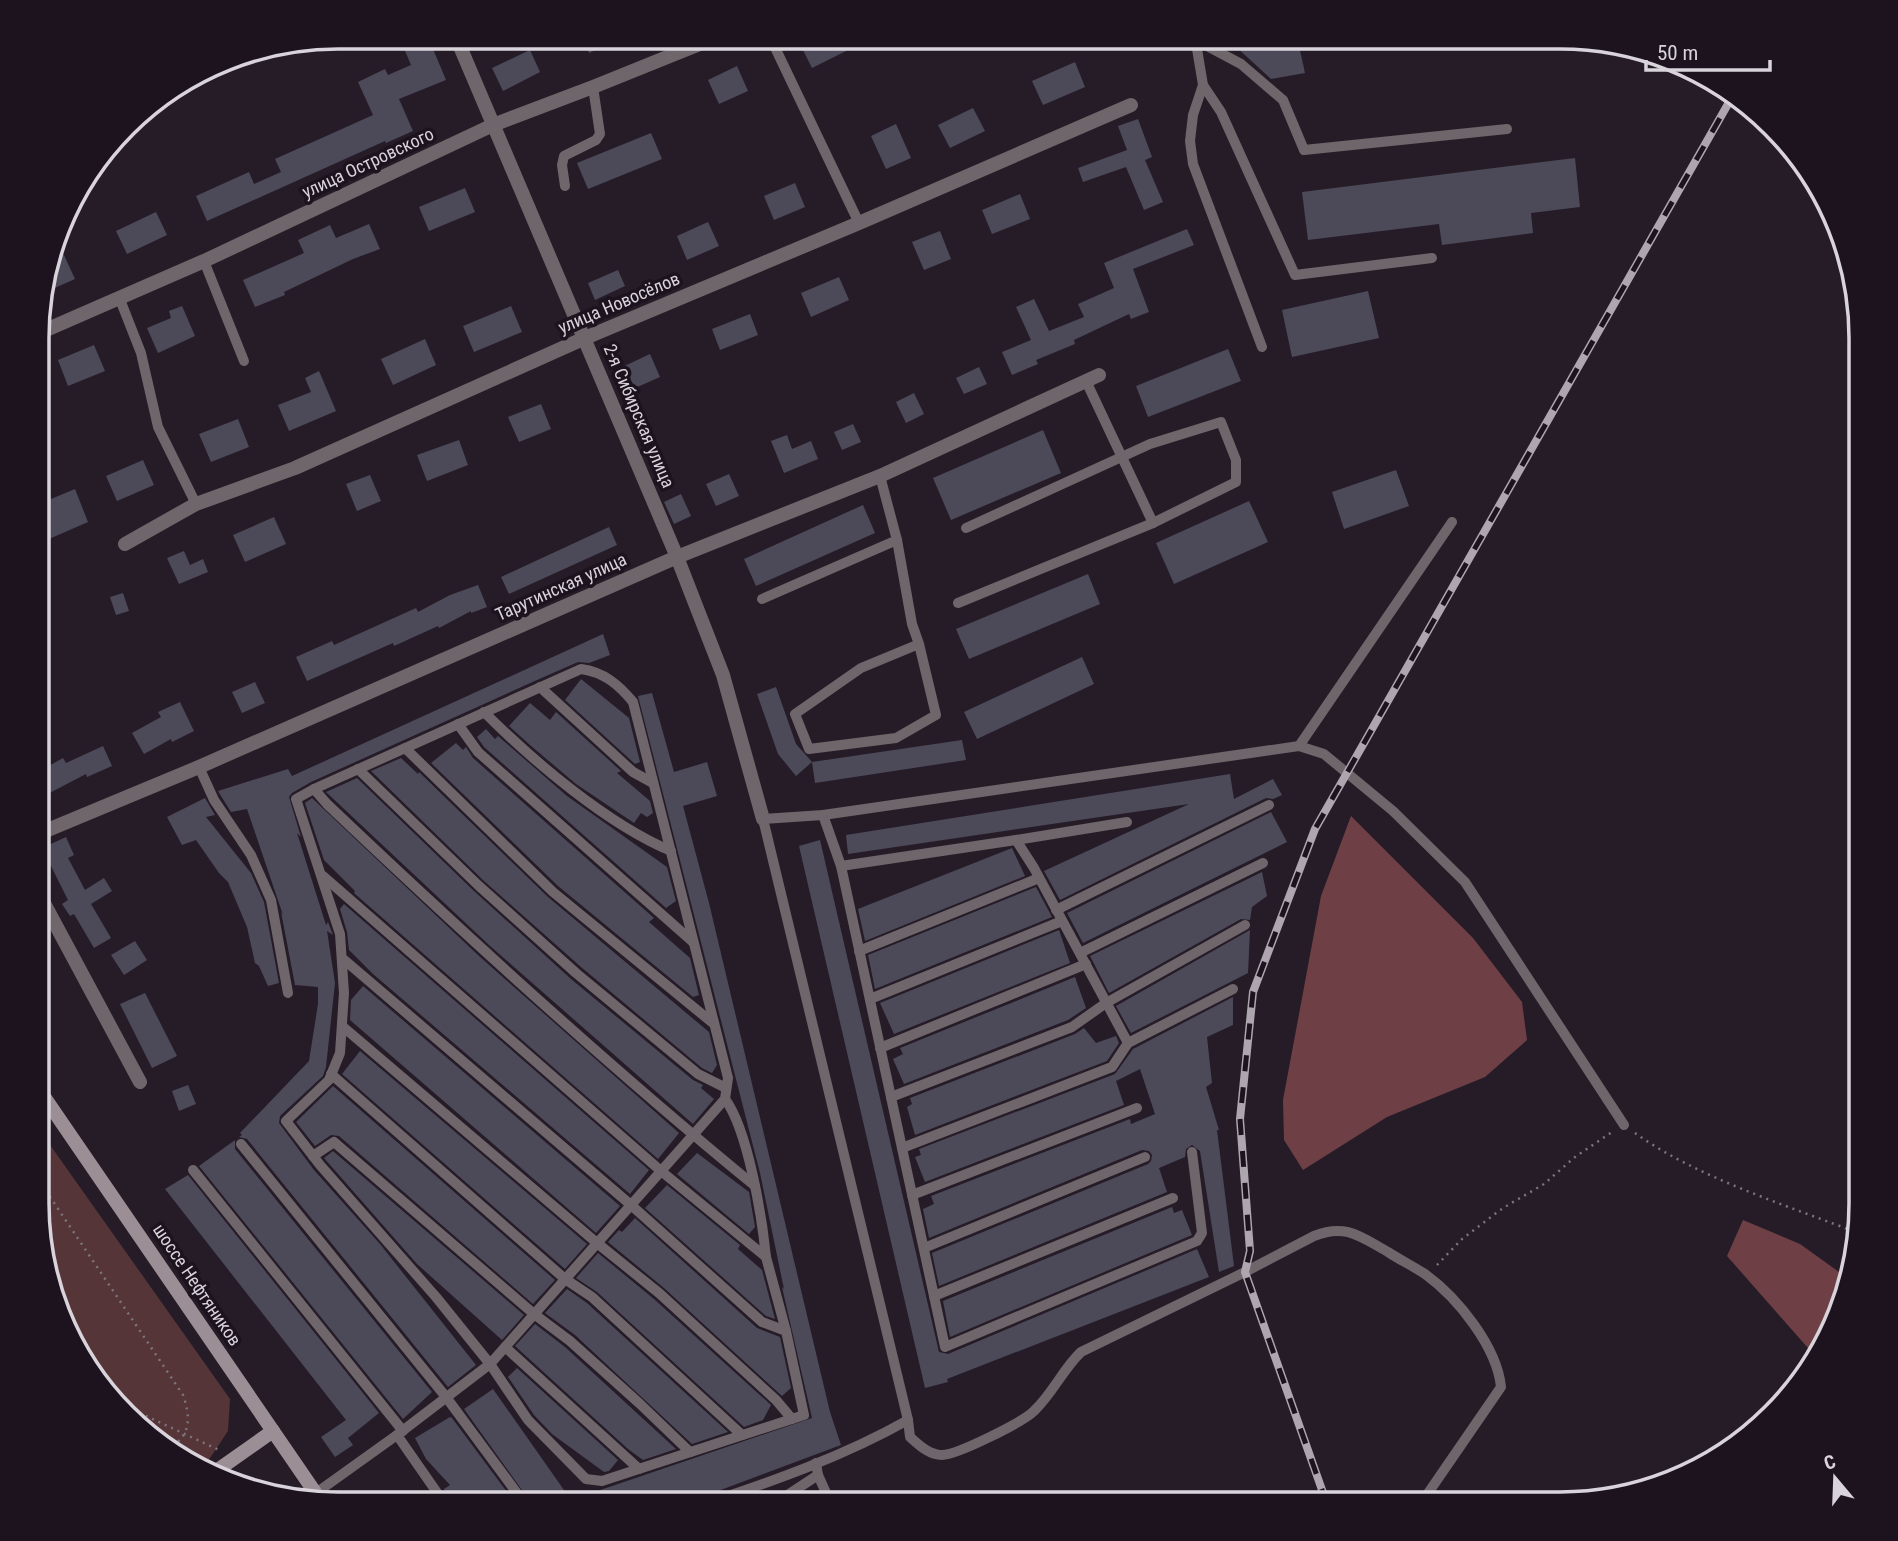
<svg xmlns="http://www.w3.org/2000/svg" width="1898" height="1541" viewBox="0 0 1898 1541" font-family="'Roboto Condensed',sans-serif">
	<rect width="100%" height="100%" fill="#261c28"/>
	<!-- green -->
	<path fill="#563538" d="M38,1128L230,1399L228,1431L208,1461L200,1467L125,1416L68,1336L37,1223Z"/>
	<!-- forest -->
	<g fill="#6e4045">
		<path d="M1351,816L1473,938L1522,1002L1527,1040L1485,1077L1387,1117L1303,1170L1284,1140L1283,1100L1321,896Z"/>
		<path d="M1743,1220L1800,1244L1846,1277L1830,1336L1816,1357L1727,1256Z"/>
	</g>
	<!-- building -->
	<g fill="#4c4959">
		<path d="M428,37L446,80L399,99L413,131L386,143L385,141L207,221L196,196L249,172L254,184L281,172L275,159L373,115L358,82L385,69L388,75L411,65L403,46Z"/>
		<path d="M582,37H625L589,53Z"/>
		<path d="M810,37H839L846,51L812,68L799,42Z"/>
		<path d="M1243,37H1297L1305,73L1271,79L1233,44Z"/>
		<path d="M530,50L540,72L503,91L492,68Z"/>
		<path d="M1075,62L1085,87L1043,105L1032,81Z"/>
		<path d="M737,66L748,91L719,104L708,80Z"/>
		<path d="M973,108L985,131L950,148L938,125Z"/>
		<path d="M1138,119L1152,157L1145,160L1163,202L1144,210L1126,167L1083,182L1078,168L1127,150L1118,126Z"/>
		<path d="M896,124L911,158L886,169L871,136Z"/>
		<path d="M651,133L662,159L588,189L577,163Z"/>
		<path d="M1575,158L1580,207L1531,213L1533,233L1442,245L1439,224L1308,240L1302,192Z"/>
		<path d="M795,183L805,207L774,220L764,196Z"/>
		<path d="M465,188L475,212L429,231L419,207Z"/>
		<path d="M1020,194L1030,219L992,234L982,210Z"/>
		<path d="M156,212L167,235L127,254L116,231Z"/>
		<path d="M708,222L719,246L687,260L677,236Z"/>
		<path d="M369,224L380,249L353,259L284,292L285,295L255,307L243,280L304,253L298,240L330,225L336,238Z"/>
		<path d="M1187,229L1194,245L1133,269L1149,312L1131,319L1129,314L1074,340L1075,344L1036,360L1038,364L1012,375L1002,352L1031,340L1016,307L1034,299L1049,331L1084,317L1078,304L1114,288L1104,263Z"/>
		<path d="M940,231L951,259L924,270L912,242Z"/>
		<path d="M63,253L75,279L41,294L53,257Z"/>
		<path d="M618,270L625,286L595,300L588,283Z"/>
		<path d="M839,277L849,300L811,317L801,293Z"/>
		<path d="M1368,291L1379,338L1292,357L1282,310Z"/>
		<path d="M182,306L195,336L158,353L147,328L171,318L169,311Z"/>
		<path d="M511,306L522,332L474,352L463,326Z"/>
		<path d="M750,314L758,335L720,350L712,329Z"/>
		<path d="M425,339L436,365L393,385L381,359Z"/>
		<path d="M94,345L105,371L68,386L58,360Z"/>
		<path d="M1228,349L1241,381L1148,417L1136,386Z"/>
		<path d="M650,354L660,377L626,392L616,370Z"/>
		<path d="M979,367L987,384L964,394L956,378Z"/>
		<path d="M319,371L336,411L289,431L278,405L311,392L305,378Z"/>
		<path d="M914,393L924,414L906,423L896,402Z"/>
		<path d="M541,404L551,429L519,442L508,417Z"/>
		<path d="M238,419L249,447L211,462L199,434Z"/>
		<path d="M853,424L861,442L842,450L834,432Z"/>
		<path d="M1043,430L1061,473L951,520L933,478Z"/>
		<path d="M787,435L792,449L811,441L818,459L784,473L771,441Z"/>
		<path d="M459,440L468,465L427,481L417,455Z"/>
		<path d="M143,460L154,485L117,501L106,476Z"/>
		<path d="M1396,470L1409,506L1344,529L1332,492Z"/>
		<path d="M729,474L739,496L716,506L706,484Z"/>
		<path d="M370,475L381,501L357,511L346,484Z"/>
		<path d="M75,489L88,522L49,539L39,515V504Z"/>
		<path d="M681,494L691,516L674,524L664,502Z"/>
		<path d="M1249,501L1268,542L1174,584L1156,543Z"/>
		<path d="M863,505L875,533L756,586L744,559Z"/>
		<path d="M274,517L286,544L245,562L233,535Z"/>
		<path d="M609,527L617,545L509,594L501,577Z"/>
		<path d="M184,551L190,565L203,559L208,572L179,584L167,558Z"/>
		<path d="M1088,574L1100,604L969,659L956,629Z"/>
		<path d="M478,585L487,607L471,613V611L439,628L438,626L394,646L393,643L307,681L296,657L332,641L334,645L416,608L418,612L450,595Z"/>
		<path d="M123,593L129,611L116,615L110,597Z"/>
		<path d="M603,634L610,655L589,663L578,662L537,680L311,782L292,793L289,797L301,837L297,833L326,925L328,922L333,935L327,931L335,983L326,1067L323,1076L280,1116L279,1123L314,1170L380,1244L476,1365L448,1387L247,1139L239,1137L242,1135L240,1133L309,1061L318,1004V987L295,985L281,912L283,915L247,809L231,812L218,791L288,769L292,776Z"/>
		<path d="M1082,657L1094,684L977,739L964,712Z"/>
		<path d="M581,679L629,718L640,762L635,764L565,700Z"/>
		<path d="M255,682L265,703L242,713L232,692Z"/>
		<path d="M776,687L796,744L812,762L796,776L778,754L757,694Z"/>
		<path d="M652,693L674,772L707,762L717,796L683,806L709,903L830,1412L841,1445L702,1497L697,1504H532L464,1409L493,1389L571,1500L812,1418L782,1287L784,1289L760,1173L638,696Z"/>
		<path d="M180,702L194,731L172,742L171,739L144,754L132,733L161,717L158,712Z"/>
		<path d="M530,703L550,720L556,712L621,771L617,773L650,801L653,813L647,817L641,813L634,823L576,784L530,745L509,726Z"/>
		<path d="M486,729L495,739L498,736L567,796L667,867L676,901L666,908L484,747L477,737Z"/>
		<path d="M962,740L966,760L815,783L812,762Z"/>
		<path d="M456,743L463,750L466,747L473,758L654,918L649,922L690,958L699,995L693,997L558,886L431,763Z"/>
		<path d="M103,746L112,766L87,777L86,774L38,799V772L63,758L66,763Z"/>
		<path d="M401,758L418,774L419,772L548,897L709,1032L717,1065L712,1073L702,1068L581,967L484,881L371,771Z"/>
		<path d="M1230,774L1234,799L1273,779L1282,795L1273,799L1266,798L1060,900L1044,871L1189,804L848,854L846,835Z"/>
		<path d="M357,778L474,891L571,979L693,1080L703,1085L701,1088L714,1099L693,1124L489,945L326,792Z"/>
		<path d="M205,798L215,815L206,817L251,873L264,902L279,983L268,986L259,966L255,963L247,927L228,882L219,873L196,840L182,845L167,817Z"/>
		<path d="M312,798L479,956L679,1133L658,1159L354,893L355,891L324,860L305,803Z"/>
		<path d="M1271,812L1287,842L1083,943L1067,913Z"/>
		<path d="M66,837L74,855L68,858L85,890L104,878L112,891L91,904L111,938L94,948L74,914L70,916L62,904L68,900L51,866L38,871V850Z"/>
		<path d="M820,840L939,1352L948,1354L1197,1249L1209,1277L947,1379L948,1382L925,1388L799,846Z"/>
		<path d="M1012,848L1025,876L865,941L858,909Z"/>
		<path d="M1262,872L1267,896L1252,907L1250,920L1241,919L1109,993L1090,956Z"/>
		<path d="M1036,887L1052,917L875,989L868,955Z"/>
		<path d="M344,904L649,1170L630,1194L373,974L349,950L347,932L340,909Z"/>
		<path d="M1059,930L1070,963L894,1034L880,1003Z"/>
		<path d="M1250,930L1248,973L1131,1033L1116,1006Z"/>
		<path d="M135,941L147,960L124,975L111,955Z"/>
		<path d="M1075,977L1086,1008L1068,1020L904,1084L893,1059L903,1054L900,1048Z"/>
		<path d="M363,986L620,1206L596,1233L350,1020L351,1000Z"/>
		<path d="M145,993L177,1056L152,1068L120,1004Z"/>
		<path d="M1233,997V1025L1207,1037L1212,1083L1206,1087L1219,1130H1217L1234,1266L1219,1272L1200,1151L1192,1145L1186,1149L1185,1157L1159,1168L1167,1192L939,1286L932,1253L1148,1164L1151,1161L1152,1155L1149,1151L1142,1150L929,1238L923,1209L934,1204L931,1196L1130,1119L1131,1124L1155,1114L1140,1069L1116,1081L1124,1105L925,1182L915,1157L921,1155L919,1149L1115,1074L1133,1049Z"/>
		<path d="M1084,1028L1096,1043L1116,1036L1119,1043L1107,1061L915,1135L907,1107L912,1104L910,1098L1075,1034Z"/>
		<path d="M360,1051L587,1244L565,1269L342,1074Z"/>
		<path d="M188,1085L196,1104L179,1111L172,1091Z"/>
		<path d="M333,1086L555,1280L533,1304L339,1136L331,1135L315,1146L296,1122Z"/>
		<path d="M235,1140V1149L432,1392L403,1419L199,1166Z"/>
		<path d="M333,1151L524,1315L502,1340L417,1264L324,1158Z"/>
		<path d="M697,1153L749,1192L755,1227L749,1234L677,1174Z"/>
		<path d="M188,1175L379,1413L348,1438L353,1445L335,1457L321,1437L346,1420L165,1189Z"/>
		<path d="M667,1185L740,1245L738,1249L762,1270L775,1319L766,1316L645,1208Z"/>
		<path d="M1172,1207L1174,1213L1182,1210L1192,1235L950,1337L943,1301Z"/>
		<path d="M635,1218L757,1328L780,1337L791,1388L782,1396L664,1288L608,1242L619,1230L622,1232Z"/>
		<path d="M598,1253L654,1299L771,1405L763,1420L744,1427L597,1292L576,1278Z"/>
		<path d="M567,1289L587,1303L728,1432L692,1444L575,1335L545,1313Z"/>
		<path d="M535,1324L565,1347L676,1449L643,1460L628,1449L515,1346Z"/>
		<path d="M517,1368L618,1460L609,1471L604,1472L552,1434L534,1415L508,1377Z"/>
		<path d="M450,1417L452,1418L516,1504H452L444,1489L450,1485L426,1459L415,1438Z"/>
	</g>
	<g fill="none" stroke-linecap="round" stroke-linejoin="round">
		<!-- path -->
		<g stroke="#7c747e" stroke-width="2.5" stroke-dasharray="2 5" stroke-linecap="butt">
			<path d="M1635,1133C1698,1178 1786,1205 1858,1233"/>
			<path d="M38,1179L183,1395C190,1415 192,1434 171,1447"/>
			<path d="M1437,1265L1462,1239L1503,1208L1544,1184L1575,1157L1612,1132"/>
			<path d="M114,1401L219,1450"/>
			<path d="M338,1491L343,1498L338,1501"/>
		</g>
		<!-- lane -->
		<g stroke="#6e666a" stroke-width="10">
			<path d="M770,37L859,223"/>
			<path d="M1195,37L1203,85L1193,115L1190,141L1193,164L1262,347"/>
			<path d="M1196,40L1241,64L1283,100L1304,150L1507,129"/>
			<path d="M1203,85L1221,112L1295,275L1432,258"/>
			<path d="M565,186L562,165L564,156L596,140L600,134L593,87"/>
			<path d="M204,261L244,361"/>
			<path d="M119,297L141,353L158,427L196,504"/>
			<path d="M880,476L897,540L912,624L919,644L936,715L896,738L809,749L795,714L861,668L919,644"/>
			<path d="M966,528L1150,444L1221,422L1236,460V482L1153,523"/>
			<path d="M762,599L897,540"/>
			<path d="M958,603L1153,523L1086,381"/>
			<path d="M540,687L633,772L653,783"/>
			<path d="M484,712C533,761 607,824 671,851"/>
			<path d="M458,724L478,752L693,942"/>
			<path d="M1299,746L1324,754L1393,811L1465,882L1624,1125"/>
			<path d="M405,748L553,892L714,1024"/>
			<path d="M199,767L214,800L251,855L271,900L288,993"/>
			<path d="M358,769L479,886L576,973L698,1074L726,1088"/>
			<path d="M314,789L327,804C466,936 607,1065 755,1186"/>
			<path d="M823,815L841,866L945,1347L1197,1241L1202,1233L1192,1152"/>
			<path d="M1016,840L1127,822"/>
			<path d="M841,866L1016,840L1034,868L1128,1043L1112,1067L902,1148"/>
			<path d="M323,876L661,1171L766,1257C762,1217 748,1130 725,1099"/>
			<path d="M1056,910L1269,805"/>
			<path d="M859,951L1039,878"/>
			<path d="M1080,953L1263,863"/>
			<path d="M870,999L1062,921"/>
			<path d="M342,1026L597,1243L659,1293L776,1400L792,1419"/>
			<path d="M1128,1043L1233,989"/>
			<path d="M880,1048L1086,964"/>
			<path d="M331,1074L565,1279L592,1297L742,1435"/>
			<path d="M891,1097L1072,1027L1106,1003L1245,925"/>
			<path d="M241,1144L446,1397L525,1504"/>
			<path d="M313,1156L334,1142L534,1314L570,1341L639,1403L690,1452"/>
			<path d="M193,1170L403,1431"/>
			<path d="M912,1195L1137,1108"/>
			<path d="M924,1248L1145,1157"/>
			<path d="M766,1257L786,1331"/>
			<path d="M934,1296L1173,1198"/>
			<path d="M505,1347L639,1469"/>
			<path d="M397,1435L445,1504"/>
			<path d="M818,1475L831,1504"/>
			<path d="M316,1493L397,1435L490,1364L725,1099L728,1078L633,702C619,685 604,672 581,669L314,789L296,799L340,934L344,993L340,1053L329,1080L286,1121L320,1165L436,1297L490,1364L528,1420L586,1479L602,1481L804,1415L786,1331L762,1322L631,1205L342,958"/>
			<path d="M1424,1499L1501,1387C1497,1347 1458,1298 1425,1274C1413,1266 1400,1260 1388,1252C1361,1237 1346,1223 1314,1236L1245,1272L1081,1352C1063,1369 1053,1393 1034,1411C1023,1422 957,1455 942,1455C929,1455 919,1445 910,1437L908,1420L763,819L823,815L1299,746L1452,522"/>
			<path d="M704,1504C774,1481 844,1456 908,1420"/>
			<path d="M774,1504L818,1475L816,1463"/>
		</g>
		<!-- street -->
		<g stroke="#6e666a" stroke-width="14">
			<path d="M456,37L677,557L723,675L763,819"/>
			<path d="M39,333L204,261L493,125L593,87L717,37"/>
			<path d="M125,544L196,504L295,468L585,338L859,223L1131,105"/>
			<path d="M38,834L199,767L677,557L880,476L1099,375"/>
			<path d="M38,892L140,1082"/>
		</g>
		<!-- secondary -->
		<g stroke="#9b8e95" stroke-width="14">
			<path d="M38,1088L323,1504"/>
			<path d="M212,1474L273,1431"/>
		</g>
		<!-- rail casing -->
		<g stroke="#ada6af" stroke-width="8">
			<path id="rail" d="M1327,1504L1245,1272L1250,1251L1240,1119L1253,992L1315,829L1732,97"/>
		</g>
		<!-- rail -->
		<use href="#rail" stroke="#1c131f" stroke-width="5" stroke-dasharray="16" stroke-linecap="butt"/>
	</g>
	<g text-anchor="middle" stroke-width="7" stroke-linejoin="round" paint-order="stroke">
		<!-- street labels -->
		<g font-size="18" fill="#d9d3db" stroke="#1c131f">
			<text transform="translate(368 163) rotate(-25)" y="6">улица Островского</text>
			<text transform="translate(619 303) rotate(-23)" y="6">улица Новосёлов</text>
			<text transform="translate(639 416) rotate(67)" y="6">2-я Сибирская улица</text>
			<text transform="translate(561 587) rotate(-24)" y="6">Тарутинская улица</text>
			<text transform="translate(197 1285) rotate(56)" y="6">шоссе Нефтяников</text>
		</g>
	</g>
	<!-- crop -->
	<path d="M0 0H1898V1541H0ZM338 49H1560A289 289 0 0 1 1849 338V1203A289 289 0 0 1 1560 1492H338A289 289 0 0 1 49 1203V338A289 289 0 0 1 338 49Z" fill="#1c131f" fill-rule="evenodd"/>
	<path fill="none" stroke="#d9d3db" stroke-width="3.5" d="M338 49H1560A289 289 0 0 1 1849 338V1203A289 289 0 0 1 1560 1492H338A289 289 0 0 1 49 1203V338A289 289 0 0 1 338 49Z"/>
	<!-- north arrow -->
	<g transform="translate(1835 1478) rotate(341)" stroke="#1c131f" stroke-width="5" paint-order="stroke">
	<path d="M0-5L12 26L0 18L-12 26Z" fill="#d9d3db"/>
	<text y="-10" font-size="19" font-weight="bold" text-anchor="middle" fill="#d9d3db">С</text>
	</g>
	<!-- scale -->
	<path d="M1646 60v10h124v-10" fill="none" stroke="#d9d3db" stroke-width="3.5"/>
	<text x="1657" y="60" font-size="21" fill="#d9d3db" stroke="#1c131f" stroke-width="5" paint-order="stroke">50 m</text>
</svg>
